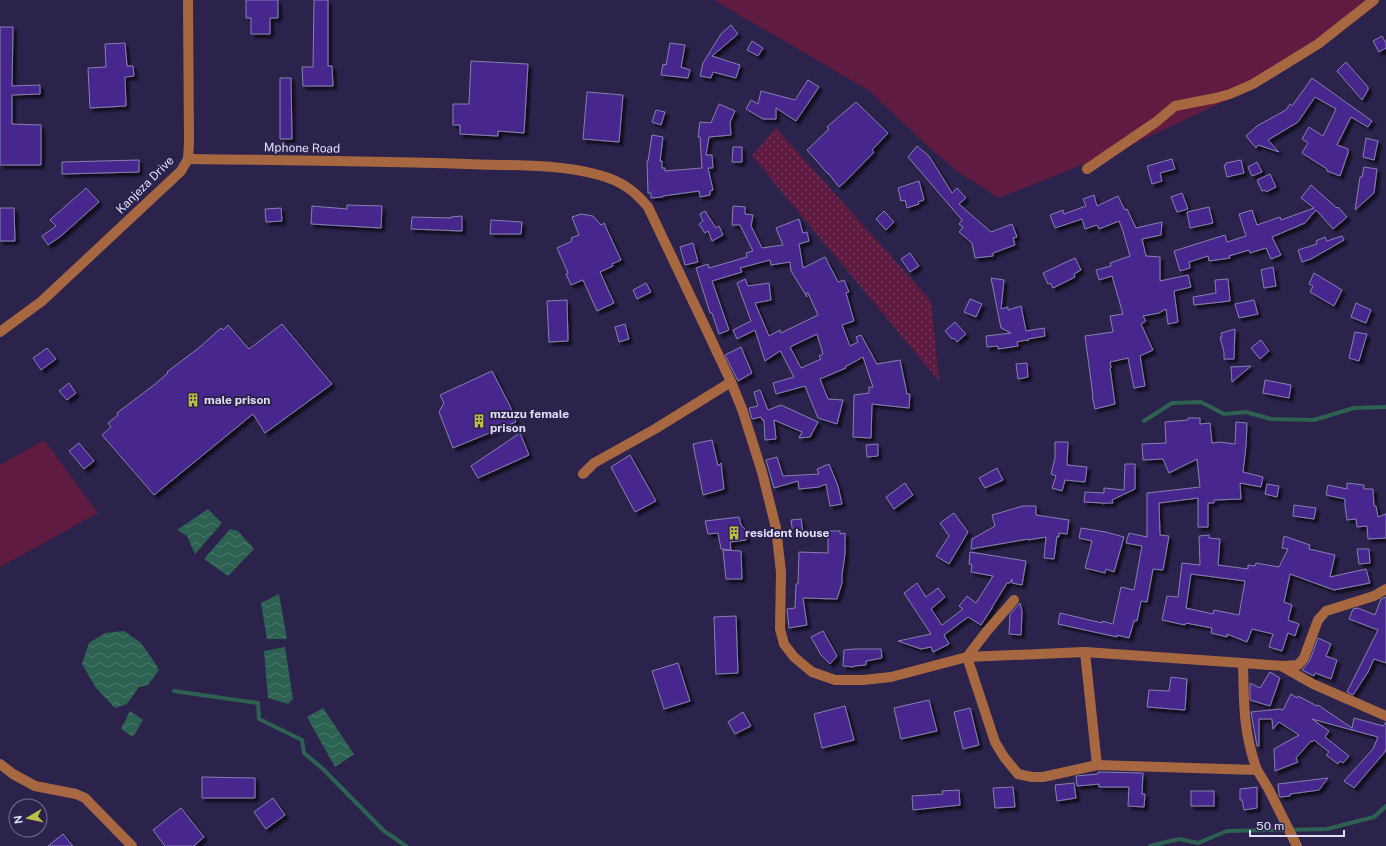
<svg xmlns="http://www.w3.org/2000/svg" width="1386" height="846" viewBox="0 0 1386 846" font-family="'Public Sans',sans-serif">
	<defs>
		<pattern id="park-dots" width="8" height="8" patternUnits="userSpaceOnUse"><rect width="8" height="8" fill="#5f1c40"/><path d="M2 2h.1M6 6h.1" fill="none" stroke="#763d5c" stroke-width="1.8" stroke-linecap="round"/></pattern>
		<pattern id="water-waves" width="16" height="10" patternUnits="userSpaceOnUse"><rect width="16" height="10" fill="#2d6252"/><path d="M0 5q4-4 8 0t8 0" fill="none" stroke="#4b786c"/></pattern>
		<filter id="shadow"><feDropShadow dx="3.5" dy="3.5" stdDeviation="1" flood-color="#0009"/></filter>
	</defs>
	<rect width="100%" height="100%" fill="#2b234b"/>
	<!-- grass -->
	<g fill="#5f1c40">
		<path d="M714,0H1368L1256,87L1124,148L999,198L958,172L930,148L868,90Z"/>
		<path d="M44,440L98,513L0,567V465Z"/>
	</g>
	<!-- park -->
	<path fill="url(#park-dots)" d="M776,128L931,301L939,381L752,156Z"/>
	<!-- water -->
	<g fill="url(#water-waves)">
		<path d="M208,509L222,523L195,554L187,536L177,530Z"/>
		<path d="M230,529L238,531L254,549L228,576L204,559Z"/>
		<path d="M279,594L287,639H267L261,603Z"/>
		<path d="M124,631L141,643L155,663L159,670L148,685L139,687L127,704L115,708L96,688L82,664L89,643L105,633Z"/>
		<path d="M285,647L293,699L288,704L268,698L264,651Z"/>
		<path d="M323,708L354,754L335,767L307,717Z"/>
		<path d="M130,711L143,720L133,737L121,729Z"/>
	</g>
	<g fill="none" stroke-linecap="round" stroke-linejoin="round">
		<!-- stream -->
		<g stroke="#2d6252" stroke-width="4">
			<path d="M1144,421L1172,403L1201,402L1224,414L1246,412L1271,419L1314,420L1354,408L1386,407"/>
			<path d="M174,691L258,703L259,719L302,740L304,753L323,769L384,831L406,846"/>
			<path d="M1150,846L1179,839L1198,843L1227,831L1327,829L1374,817L1386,806"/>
		</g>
	</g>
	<!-- building -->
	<g fill="#47288e" stroke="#867faf" fill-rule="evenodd" filter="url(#shadow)">
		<path d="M246,0H278V18H270V34H251V18H246Z"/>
		<path d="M314,0H328V66H332L333,86H303L302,67H313Z"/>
		<path d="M731,25L738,34L712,56L740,65L736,78L713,72L711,78L700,76L703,63L721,34Z"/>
		<path d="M0,27H13L12,86L40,85V94L12,95V124L41,125V165H0Z"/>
		<path d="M1382,36L1386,43V48L1379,52L1373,41Z"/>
		<path d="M752,41L763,48L758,56L747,50Z"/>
		<path d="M125,43L127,66H133L134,76L125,77L126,106L90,108L88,68L106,67L105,44Z"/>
		<path d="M670,43L685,45L681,67L690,70L688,78L661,75L663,64L666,65Z"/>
		<path d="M471,61L528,64L524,133L498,131V136L460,134V125H453V104H469Z"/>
		<path d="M1346,62L1368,87V90L1362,100L1337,71Z"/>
		<path d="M280,78H291L292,139H280Z"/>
		<path d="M1312,78L1372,121L1368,127L1351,117L1337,145L1348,149V153L1340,176L1327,171V169L1302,153L1308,143L1302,139L1309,127L1323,136L1336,109L1315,97L1298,122L1268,140L1279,152L1258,145L1256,148L1246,136L1257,126L1286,110L1290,104L1292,106Z"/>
		<path d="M808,80L819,87L796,121L776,108V119H763L746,109L751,100L758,104L761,91L795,100Z"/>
		<path d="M587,92L623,95L619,142L583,139Z"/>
		<path d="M856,102L888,133L872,150L874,152L846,181L839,187L829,174H828L807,150L829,129L827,127Z"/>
		<path d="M719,104L735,111L730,122L731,135L709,137L706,155H712L713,168H708L713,190L710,191V195L700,197L699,191L663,196V197L651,198V193H648L647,161H648L652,135L663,137L660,161H662V168H665V171L702,168L700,137H698L700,122L711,123Z"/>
		<path d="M656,110L665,112L661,125L652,122Z"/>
		<path d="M1366,138L1378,141L1374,160L1363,157Z"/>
		<path d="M917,146L929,156L952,193L957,188L966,198L959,204L960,205L991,232L1012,224L1017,237L1013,238L1015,245L993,253V256L975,258L972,243L959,232L963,227L959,224L962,220L908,157Z"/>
		<path d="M733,147H742V162H732Z"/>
		<path d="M1172,159L1175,169L1160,173L1162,181L1152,184L1147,166Z"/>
		<path d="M139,160V172L62,174V162Z"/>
		<path d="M1241,160L1244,173L1227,177L1224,165H1226V163Z"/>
		<path d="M1257,162L1262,172L1252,176L1248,167Z"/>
		<path d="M1364,167L1377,169L1374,193L1355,210L1360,177H1362Z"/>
		<path d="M1270,174L1276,187L1266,192L1265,190L1262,191L1257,180Z"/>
		<path d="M919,181L924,200L918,202L919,204L907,208L905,200L901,201L898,188Z"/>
		<path d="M1311,185L1337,208L1338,207L1347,217L1333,229L1316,210L1305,223L1272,237L1281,255L1271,259L1266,248L1250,253L1249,250L1229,256L1230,258L1209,261L1208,256L1189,262L1190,268L1180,271L1174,251L1225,235L1227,242L1246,236L1239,214L1252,210L1257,225L1280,217L1281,220L1314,208L1301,198Z"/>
		<path d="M86,188L99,202L61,236L48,245L42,236L56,226L50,220Z"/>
		<path d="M1182,193L1188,209L1177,212L1171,197Z"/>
		<path d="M1094,195L1097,206L1118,196L1125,210L1127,209L1136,228L1162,222L1161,235L1142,239L1146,256L1160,257V281L1188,275L1191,287L1174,291L1178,322L1168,324L1166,309L1159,313L1143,316L1146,321L1141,324L1153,350L1140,356L1145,386L1134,388L1128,358L1110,362L1111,368H1110L1115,404L1095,409L1092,396H1093L1085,336L1113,332L1110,316L1123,314L1112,276L1099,280L1096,270L1111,266L1110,263L1130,256L1123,231L1119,221L1099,229L1097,225L1085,229L1082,219L1055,228L1050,215L1063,210L1064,214L1086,206L1083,199Z"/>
		<path d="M347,205L382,206L381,228L311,224L312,206L347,209Z"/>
		<path d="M733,206L745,207V214L753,215L751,226L762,248L783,245L776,228L799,219L803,233L807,232L809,241L799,244L803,268L825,257L838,282L844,280L849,292L846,293L854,321L842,325L850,346L858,342L856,337L861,335L877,364L900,360L907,394H910L909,408L872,404L871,438L853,437L854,395L869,393V387H873L863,357L845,367L846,368L820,379L828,399L843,400L837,424L818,418L805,386L776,394L773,383L794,377L782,354L780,351L765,361L755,330L737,339L733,330L751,321L737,283L745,279L748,286L769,283L771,300L755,303L769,336L780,330L781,333L818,315L808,293H806L807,297L791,271L790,262L771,265L770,260L740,268L742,272L712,281L729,330L719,334L712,313H710L696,268L708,264L709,268L747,257L746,253L753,251L740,225H732ZM817,334L823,354L819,356L821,359L801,368L790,347Z"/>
		<path d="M1209,207L1213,223L1190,228L1187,212Z"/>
		<path d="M0,208H14L15,241H0Z"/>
		<path d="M281,208L282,221L266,222L265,209Z"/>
		<path d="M705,211L716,228L719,226L723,235L712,241L708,231L705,233L699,224L703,221L700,214Z"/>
		<path d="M884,211L894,222L886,230L876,219Z"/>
		<path d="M581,214L593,216L601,225L604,223L621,260L612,264L613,266L600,272L614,303L597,311L583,280L571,285L566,274L568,273L557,248L572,241L571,238L579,235L572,217Z"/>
		<path d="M462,216V231L411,229L412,217L451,218V217Z"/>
		<path d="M491,220L522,222L521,234H490Z"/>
		<path d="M1342,236L1344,240L1311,259L1302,262L1298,250L1317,244L1316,241L1325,237L1327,241Z"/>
		<path d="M693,243L698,262L685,265L680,247Z"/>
		<path d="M910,253L919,266L910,272L901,259Z"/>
		<path d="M1075,258L1081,270L1074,274L1075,277L1053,288L1050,283L1048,284L1043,273Z"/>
		<path d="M1273,267L1276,286L1264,288L1261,270Z"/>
		<path d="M1314,273L1342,290L1334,306L1310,292L1313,286L1309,284Z"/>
		<path d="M991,278L1004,280L1001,309L1008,307V310L1021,306L1026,331L1044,328L1045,336L1028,339V341L1026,340L1017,342L1018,346L998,349V346L987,347L986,336L1011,333L1001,328Z"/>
		<path d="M1228,279L1230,301L1194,305L1193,297L1216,293L1215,280Z"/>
		<path d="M646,283L651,292L637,299L633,290Z"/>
		<path d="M970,299L982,304L976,317L964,312Z"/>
		<path d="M567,300L568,341L549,342L547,301Z"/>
		<path d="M1254,300L1258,314L1239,318L1235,304Z"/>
		<path d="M1356,303L1371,310L1366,323L1351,317Z"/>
		<path d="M955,322L966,334L957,342L954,338L952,339L945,331Z"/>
		<path d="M282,324L332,384L265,433L253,414L154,495L102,435L111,427L108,423L118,415L117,413L154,385L168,373L167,372L200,347L221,328L223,330L228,325L249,349Z"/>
		<path d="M625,324L629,339L619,342L615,327Z"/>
		<path d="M1235,329L1234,359H1224V352L1220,337H1222L1221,333Z"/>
		<path d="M1355,332L1367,334L1359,361L1349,358Z"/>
		<path d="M1261,340L1269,351L1260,359L1251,348Z"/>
		<path d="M741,347L752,373L738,381L725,355Z"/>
		<path d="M47,348L56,359L41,370L33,358Z"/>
		<path d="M1027,363L1028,377L1018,379L1016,364Z"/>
		<path d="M1251,366L1232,382L1231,367Z"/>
		<path d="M492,371L510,406L516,422L453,448L439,412L444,403L440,395Z"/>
		<path d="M1265,380L1291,385L1289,398L1263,393Z"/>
		<path d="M69,383L76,393L67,400L59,391Z"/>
		<path d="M760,390L768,410L781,405L818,422L810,437L799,438L802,432L774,420L776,439L765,440L764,420H762L761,417L752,419L749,408L758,406L754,392Z"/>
		<path d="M1188,418H1200V424L1210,423L1212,443L1220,442L1235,444L1236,422L1247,423L1246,446L1243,472L1263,477L1261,487L1240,483L1241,499L1214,500V503H1208V527H1198V498L1159,503L1160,535L1169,536L1163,570L1153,569L1147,602L1141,601L1137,621H1134L1129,638L1117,635V637L1058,624L1060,613L1102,623V621L1113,624L1121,587L1134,590L1142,546L1126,543L1129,533L1147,537V493L1200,487L1197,459L1169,473L1163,459L1143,460L1142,444L1166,443L1165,422L1188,420Z"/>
		<path d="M520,433L529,455L478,478L471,466Z"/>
		<path d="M712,440L718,466L721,463L724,489L703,495L693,444Z"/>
		<path d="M1055,442H1068L1067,465L1087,467L1085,482L1065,480L1062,491L1052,488L1056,476L1051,474L1055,458Z"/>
		<path d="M79,443L94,461L84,469L69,451Z"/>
		<path d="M878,444V456L867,457L866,445Z"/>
		<path d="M630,455L656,501L635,512L611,467Z"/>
		<path d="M777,457L783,476L819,474L817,469L829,464L838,486L842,504L830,506L826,484L819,487L799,489L798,481L774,488L766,460Z"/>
		<path d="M1125,464H1135V489L1112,500L1113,503H1106L1103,504V503L1084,502L1085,492L1104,493V488L1124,490Z"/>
		<path d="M997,468L1003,480L985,488L979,478Z"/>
		<path d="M905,483L913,495L894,509L886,497Z"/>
		<path d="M1347,483L1364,485V489H1373L1374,506H1376L1378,517L1386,514V538L1368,539L1367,526L1357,527L1356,519L1347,520L1345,506V499L1326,495L1328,485L1347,489Z"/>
		<path d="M1267,484L1279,486L1277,497L1265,494Z"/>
		<path d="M1294,505L1316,508L1314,519L1293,516Z"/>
		<path d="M1023,506H1036V515L1069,520L1067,534L1059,533V537L1057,536L1054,559L1044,558L1046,537L1028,540V539L971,549L972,539L995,526L992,515Z"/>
		<path d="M954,513L968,532L949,564L936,556L949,536L940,523Z"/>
		<path d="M739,517L741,525L746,530V540L730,542L731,550L721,549L718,533L708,534L705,521Z"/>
		<path d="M801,519L803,532L793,534L791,520Z"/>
		<path d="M1081,528L1106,532L1124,537L1114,572L1106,569L1105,573L1085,568L1092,541L1079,538Z"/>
		<path d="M828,531H840V534L845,533V554L842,575V583L837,599L803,598L807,625L789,628L787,609L795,608L796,584H798L799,552L828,553Z"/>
		<path d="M1209,535V538L1220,539L1218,565L1248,569V565L1255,566L1256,563L1279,567L1288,549L1282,548L1284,536L1310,545L1309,549L1335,555L1330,577L1366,569L1370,583L1334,590L1290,574L1284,602L1292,605L1288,620L1299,624L1295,636L1288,633L1282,651L1269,647L1273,634L1252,629L1247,642L1227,634V637L1211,633L1212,628L1186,623L1185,625L1162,620L1167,596L1178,597L1182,563L1200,565L1199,536ZM1191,574L1245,581L1239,615L1214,610L1213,614L1186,608Z"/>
		<path d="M1357,549H1369L1370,563L1359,564Z"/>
		<path d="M723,550L741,551L742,579H726Z"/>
		<path d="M970,552L1026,561L1022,585L1012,583V579L1010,583H1007L991,609L992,608L981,625L968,617L944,635L949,644L933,652L931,647L921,649L898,641L931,634L904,593L917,583L926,597L938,588L945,597L931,609L942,625L963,609L959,606L967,596L976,603L993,576L971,572L972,565L969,564Z"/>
		<path d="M1386,597V663L1374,659L1368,672L1353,695L1347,692L1378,630L1349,619L1353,609L1358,608L1375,615L1381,599Z"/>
		<path d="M1020,603L1022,611L1021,635L1009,634L1010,614Z"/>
		<path d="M736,616L738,673L716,674L714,617Z"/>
		<path d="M823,631L837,656L830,664L821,655L811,637Z"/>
		<path d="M1318,638L1331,644L1326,656L1337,660L1331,679L1315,673L1314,676L1302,670L1310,660Z"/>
		<path d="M854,649H881L882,658L866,661V665L854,666V667L843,666L844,650Z"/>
		<path d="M678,663L690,701L664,709L652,671Z"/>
		<path d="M1270,672L1280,678L1270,706L1250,700V683L1260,688Z"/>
		<path d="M1171,677L1187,679L1185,710L1147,707L1149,690L1169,691Z"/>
		<path d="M1291,694L1297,698L1298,696L1317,706L1318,705L1352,728L1354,718L1383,726L1386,722V749L1384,753L1354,788L1344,781L1373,749L1378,737L1352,730V729V730L1312,719L1329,731L1325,737L1349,756L1343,763L1340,761L1338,764L1326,755L1329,752L1314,740L1312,742L1311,741L1296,758L1298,762L1275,771L1274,749L1299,735L1279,722L1273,729L1272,719H1259V746H1257L1251,712L1280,709L1283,710Z"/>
		<path d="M929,700L937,731L901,739L894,708Z"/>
		<path d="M845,706L854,740L822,748L814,714Z"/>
		<path d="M970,708L979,745L963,749L954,712Z"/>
		<path d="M743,712L751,726L735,734L728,722Z"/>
		<path d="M1098,772L1143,773L1142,794H1145L1144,807L1128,806L1129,787H1099V784L1077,786L1076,776L1098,774Z"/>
		<path d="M202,777L255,778V798H202Z"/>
		<path d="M1328,778L1319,790L1290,794V796L1280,797L1279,795L1278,784Z"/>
		<path d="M1074,783L1076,798L1057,801L1055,785Z"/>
		<path d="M1013,787L1015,807L995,808L993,788Z"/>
		<path d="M1257,787V808L1244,810L1242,800H1240V789Z"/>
		<path d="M959,790L960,805L913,810L912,796L943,794L942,791Z"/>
		<rect x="1191" y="791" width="23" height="15"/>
		<path d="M273,798L285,815L266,829L254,812Z"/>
		<path d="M181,808L204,837L194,846H165L153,830Z"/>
		<path d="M63,834L73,846H48Z"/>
	</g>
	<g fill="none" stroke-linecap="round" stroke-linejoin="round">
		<!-- minor -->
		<g stroke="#a76741" stroke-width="10">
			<path d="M188,159C281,160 373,161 466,164C510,166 556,163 599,175C621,181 634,190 648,207L709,335L731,382L742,409L762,472L776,528L781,572L780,629L784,644L794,657L812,672L835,680H863L891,677L967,657L1085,652L1243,663C1244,703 1243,732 1257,770L1097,765L1043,777H1032L1018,774L1004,757L995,742L967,657L987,631L1014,600"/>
			<path d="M1087,169L1156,122L1175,106L1216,98L1230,94L1253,84L1318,44L1374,0"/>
			<path d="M0,332L42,301L181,171L188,159L189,143L188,0"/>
			<path d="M583,474L594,463L655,429L731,382"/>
			<path d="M1085,652L1097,765"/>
			<path d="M1243,663L1283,666L1298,665L1304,658L1318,620L1326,611L1374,596L1386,589"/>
			<path d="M1283,667L1313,684L1386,716"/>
			<path d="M0,764L13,774L35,786L76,794L85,798L132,846"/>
			<path d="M1257,770L1268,788L1297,846"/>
		</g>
	</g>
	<!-- icons -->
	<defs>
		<g id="building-bare" transform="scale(1.08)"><path d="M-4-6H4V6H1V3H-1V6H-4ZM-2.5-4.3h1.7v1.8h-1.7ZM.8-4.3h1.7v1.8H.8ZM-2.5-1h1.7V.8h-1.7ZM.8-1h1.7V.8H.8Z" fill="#bcbf44" stroke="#2b234b" stroke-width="2.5" paint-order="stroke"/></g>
	</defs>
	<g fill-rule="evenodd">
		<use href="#building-bare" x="193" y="400"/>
		<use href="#building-bare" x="479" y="421"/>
		<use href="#building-bare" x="734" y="533"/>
	</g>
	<g text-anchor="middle" stroke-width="4" stroke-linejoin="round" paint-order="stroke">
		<!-- street labels -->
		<g font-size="12" fill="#e1def8" stroke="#2b234b">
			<text transform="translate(302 148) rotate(1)" y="4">Mphone Road</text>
			<text transform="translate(145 185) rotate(-45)" y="4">Kanjeza Drive</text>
		</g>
		<!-- poi labels -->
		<g font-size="12" font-weight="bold" fill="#e1def8" stroke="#2b234b" text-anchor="start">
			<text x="204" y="404">male prison</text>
			<text x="490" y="418">mzuzu female<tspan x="490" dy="14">prison</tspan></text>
			<text x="745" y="537">resident house</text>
		</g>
	</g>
	<!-- north arrow -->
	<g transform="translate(28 818) rotate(261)"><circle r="19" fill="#2b234b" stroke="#746e90"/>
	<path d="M0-3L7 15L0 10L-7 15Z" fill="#bcbf44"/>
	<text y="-6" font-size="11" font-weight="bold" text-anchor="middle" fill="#e1def8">N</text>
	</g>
	<!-- scale -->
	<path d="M1250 830v6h94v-6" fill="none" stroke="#e1def8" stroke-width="2"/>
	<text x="1256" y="830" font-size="12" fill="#e1def8" stroke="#2b234b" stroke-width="3" paint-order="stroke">50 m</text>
</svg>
